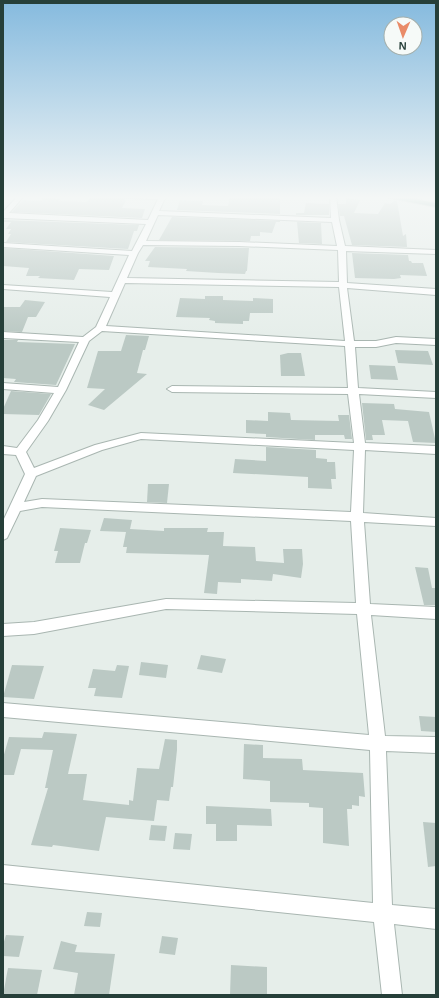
<svg xmlns="http://www.w3.org/2000/svg" width="439" height="998" viewBox="0 0 439 998" font-family="Arial,sans-serif">
	<rect width="100%" height="100%" fill="#e6eeea"/>
	<!-- building -->
	<g fill="#bbc9c4">
		<path d="M255,196H280V214L177,210L180,200L203,201L202,205L228,206L230,197H255Z"/>
		<path d="M43,198L60,199L59,201L86,202L91,198H123L126,200L122,208L145,209L142,218L12,212L23,200L41,201Z"/>
		<path d="M346,198L360,200L354,213L378,214L385,203L390,204L394,201H397L403,236L406,234L407,247L352,245L344,216H340L338,204H346Z"/>
		<path d="M306,203L329,204V215H296V213H304Z"/>
		<path d="M172,217L280,221V222H276L272,233L260,232V236H251L250,241L159,240Z"/>
		<path d="M3,220L139,225L137,231H134L128,249L6,242L11,234H8L11,229H6L11,222H3Z"/>
		<path d="M297,222L321,223L322,244L299,243Z"/>
		<path d="M155,247L249,248L247,271H246L245,274L218,273L186,271L187,269L148,267L150,261H145Z"/>
		<path d="M3,248L114,256L109,270L79,269L74,280L38,278L40,276H26L29,268L3,266Z"/>
		<path d="M352,253L408,255L409,261H411L412,263H423L427,276L400,275L401,278L394,279L355,278Z"/>
		<path d="M205,296H223V300L253,301V298L273,299V313H250L249,321H243V324L215,323V321L209,320L210,318L176,317L180,298L205,299Z"/>
		<path d="M25,300L45,302L36,317H28L22,332L3,331V307H20Z"/>
		<path d="M126,335L149,336L145,350H143L137,373L147,374L104,410L88,405L105,389L87,388L98,351H121Z"/>
		<path d="M3,340H18L17,342L75,344L56,385L14,382L16,379L3,378Z"/>
		<path d="M395,350L428,351L433,365L398,363Z"/>
		<path d="M288,353H301L305,376H281L280,355Z"/>
		<path d="M369,365L395,366L398,380L371,379Z"/>
		<path d="M11,391L51,394L39,415L3,414V409Z"/>
		<path d="M362,403L394,404L395,409L429,412L436,443L413,442L408,421L382,420L385,435H372L373,440H366Z"/>
		<path d="M268,412L290,413L291,420L339,421L338,415H349L352,439H345L344,435H315V440L266,437V434L246,433V420L268,421Z"/>
		<path d="M266,447L316,450V458L327,459V462H335L336,479H331L332,489L308,488V477L233,473L235,459L266,461Z"/>
		<path d="M148,484H169L167,503L147,502Z"/>
		<path d="M104,518L132,520L130,529L164,531V528H208L207,532H224L223,546L255,547L256,561L284,563L283,549H302L303,564L301,578L273,574L272,581L241,579V583L218,582L217,594L204,593L209,555L126,553L127,547H123L126,532L100,531Z"/>
		<path d="M60,528L91,530L87,543H85L80,563H55L58,551H54Z"/>
		<path d="M415,567L428,568L432,588H436V605H424Z"/>
		<path d="M201,655L226,659L222,673L197,669Z"/>
		<path d="M141,662L168,665L166,678L139,675Z"/>
		<path d="M12,665L44,666L34,699L3,697Z"/>
		<path d="M117,665L129,666L122,698L94,696L96,688H88L93,669L115,671Z"/>
		<path d="M419,716L436,717V732L421,731Z"/>
		<path d="M44,732L77,734L68,774H87L83,800L129,805V800L133,801L137,768L159,769L165,739L177,740V750L173,787H171L169,801L157,800L154,821L106,817L99,851L53,845L52,847L31,845L48,788H45L53,750L21,749L14,775H3V758L9,737L42,738Z"/>
		<path d="M244,744L263,745V758L302,759L303,770L363,773L365,797L359,796V806L352,805V809H347L349,846L323,843V808L309,807V803L270,802V781L243,779Z"/>
		<path d="M206,806L271,809L272,826L237,825V841H216V824H206Z"/>
		<path d="M423,822L436,823V866L428,867Z"/>
		<path d="M151,825L167,826L165,841L149,840Z"/>
		<path d="M175,833L192,834L190,850L173,849Z"/>
		<path d="M87,912L102,913L100,927L84,926Z"/>
		<path d="M6,935L24,936L19,957L3,956V945Z"/>
		<path d="M162,936L178,938L175,955L159,953Z"/>
		<path d="M61,941L77,945L75,952L115,954L109,995H74L78,973L53,969Z"/>
		<path d="M231,965L267,967V995H230Z"/>
		<path d="M8,968L42,970L37,995H3Z"/>
	</g>
	<g fill="none" stroke-linecap="round" stroke-linejoin="round">
		<!-- minor casing -->
		<g stroke="#a9b6b1" stroke-width="2">
			<path id="minor" d="M18,196H24L9,213L148,220L158,199L125,198L122,196H166L159,211L331,218L330,196H336L339,220L345,246L436,250V254L346,251L347,283L436,289V295L347,288L354,341H376L396,337L436,339V345L396,343L376,347H355L358,388L436,392V398L359,394L365,443L436,446V454L365,450L363,513L436,518V526L364,522L370,604L436,607V619L371,615L385,736L436,737V753L386,751L392,905L436,909V929L394,924L402,995H382L374,922L3,883V865L373,903L370,750L3,717V703L369,735L357,614L166,609L34,634L3,636V624L34,622L166,599L356,603L351,521L42,507L20,511L7,538L3,540V521L25,474L16,455L3,454V446L17,448L38,420L54,393L3,389V383L58,387L79,342L3,338V332L83,337L96,327L110,297L3,289V285L112,292L129,255L3,247V243L132,251L146,224L3,218V212ZM158,215L332,222L337,246L239,242L146,241ZM143,245L239,246L338,250L339,282L127,278L138,253ZM125,283L339,287L345,341L106,326ZM102,331L345,346L348,388L172,386L167,389L172,392L348,394L354,443L141,433L95,445L34,468L26,452L48,421L66,390L89,341ZM141,439L354,450L351,512L42,499L24,502L36,476L102,450Z"/>
		</g>
		<!-- major casing -->
		<g stroke="#c2c9c8" stroke-width="2">
			<path id="major" d="M386,196H397L436,203V207L389,198Z"/>
		</g>
		<!-- minor -->
		<use href="#minor" fill="#fff" fill-rule="evenodd"/>
		<!-- major -->
		<use href="#major" fill="#6da094" fill-rule="evenodd"/>
	</g>
	<!-- sky -->
	<linearGradient id="sky" x2="0" y2="1"><stop stop-color="#85bade"/><stop offset="0.59" stop-color="#f4f7f6"/><stop offset="1" stop-color="#f4f7f6" stop-opacity="0"/></linearGradient>
	<rect width="439" height="335" fill="url(#sky)"/>
	<!-- border -->
	<rect width="439" height="998" fill="none" stroke="#263f39" stroke-width="8"/>
	<!-- north arrow -->
	<g transform="translate(403 36) rotate(182)"><circle r="19" fill="#f6faf8" stroke="#a3afac"/>
	<path d="M0-3L7 15L0 10L-7 15Z" fill="#e98b68"/>
	<text y="-6" font-size="11" font-weight="bold" text-anchor="middle" fill="#263f39">N</text>
	</g>
</svg>
